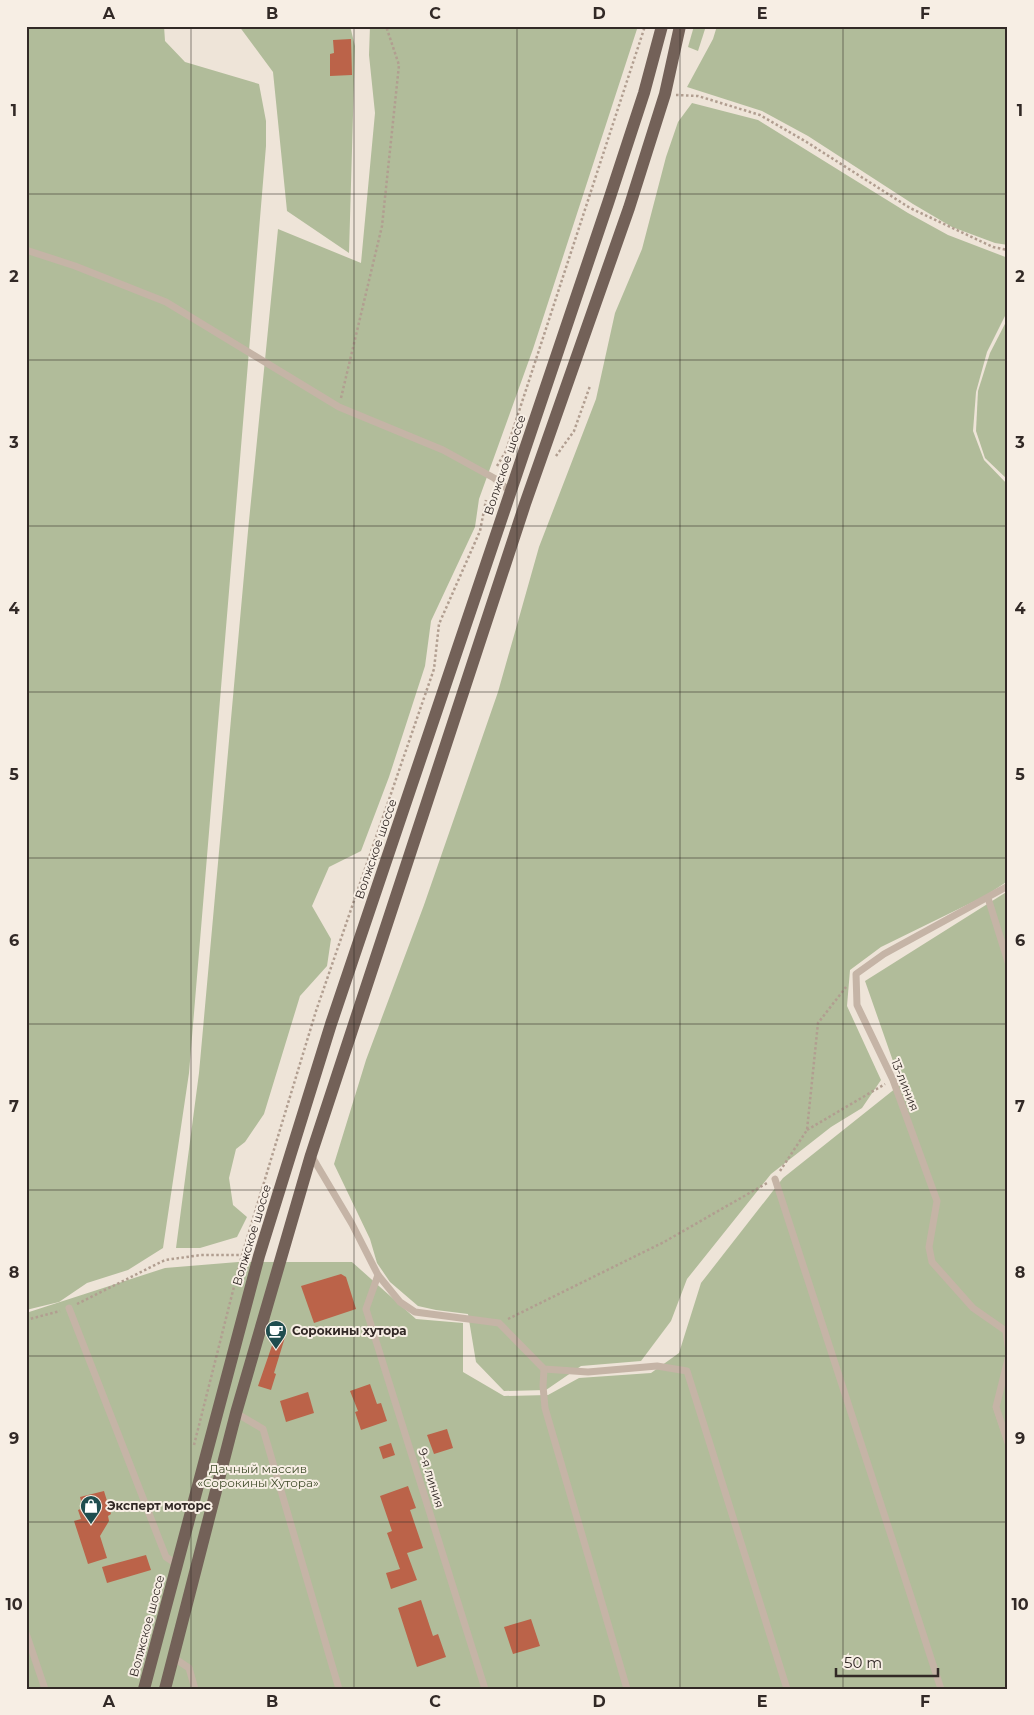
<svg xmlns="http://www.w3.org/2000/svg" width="1034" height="1715" viewBox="0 0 1034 1715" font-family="Montserrat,sans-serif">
	<rect width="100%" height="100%" fill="#eee4d8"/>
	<!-- green -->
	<g fill="#b1bc9a">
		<path d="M26,26H164L165,41L185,62L259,84L266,121V146L189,1073L163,1248L128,1270L87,1283L59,1302L26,1310Z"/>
		<path d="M239,26H350L355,46L349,253L287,211L273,72Z"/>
		<path d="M370,26H638L533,349L479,499L475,527L431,621L425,666L389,777L361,851L329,867L312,906L331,939L327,966L300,996L264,1114L245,1142L236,1149L229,1178L233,1205L247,1217L237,1237L200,1248H176L199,1073L248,531L278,229L361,263L375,113L369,55Z"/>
		<path d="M694,26H706L698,51L688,47Z"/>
		<path d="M717,26H1008V245L995,243L952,227L913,204L808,136L762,111L687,87L713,39Z"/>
		<path d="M692,103L758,120L908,213L948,235L1008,258V310L987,352L976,392L973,431L984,460L1008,485V881L985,896L881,947L850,970L847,1006L881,1080L862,1108L831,1127L771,1174L687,1279L671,1321L641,1361L581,1366L546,1390L504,1391L476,1362L468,1314L436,1310L418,1306L390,1282L377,1263L370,1239L334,1164L366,1060L424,905L498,692L539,547L596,399L615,313L642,249L666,157L678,122Z"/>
		<path d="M1008,318V480L985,458L976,431L978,391L990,353Z"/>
		<path d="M1008,891V1689H26V1313L165,1268L238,1262H352L416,1319L463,1323V1372L504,1396L548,1395L579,1378L651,1373L679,1353L701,1283L783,1178L901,1084L865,981Z"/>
	</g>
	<!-- building -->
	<g fill="#bb6349">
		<path d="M351,39L352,75L330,76V54L334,53L333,40Z"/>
		<path d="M341,1274L346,1277L356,1309L314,1323L301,1286Z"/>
		<path d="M277,1331L286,1334L274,1373L276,1374L271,1390L258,1386Z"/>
		<path d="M370,1384L377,1404L381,1403L387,1421L361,1430L355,1412L358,1411L350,1391Z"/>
		<path d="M308,1392L314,1413L286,1422L280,1401Z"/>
		<path d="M447,1429L453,1448L434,1454L427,1435Z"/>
		<path d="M391,1443L395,1455L383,1459L379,1447Z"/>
		<path d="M408,1486L416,1508L410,1510L423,1548L407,1553L417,1580L391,1589L386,1573L400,1569L387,1533L392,1531L380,1496Z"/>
		<path d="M104,1491L111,1514L108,1516L109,1521L100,1536L107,1558L88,1564L74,1521L81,1519L78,1510L83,1508L80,1497Z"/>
		<path d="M146,1555L151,1570L107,1583L102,1567Z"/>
		<path d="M421,1600L433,1636L438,1634L446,1657L417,1667L398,1608Z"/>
		<path d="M531,1619L540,1646L513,1654L504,1627Z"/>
	</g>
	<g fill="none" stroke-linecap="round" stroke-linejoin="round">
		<!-- path -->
		<g stroke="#b19e90" stroke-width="2.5" stroke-dasharray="2.5 2.5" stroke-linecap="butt">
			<path d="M676,95L698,96L760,115L805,141L910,208L993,247L1008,250"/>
			<path d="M341,398L382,226L399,65L386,26"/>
			<path d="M556,456L574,431L590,386"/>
			<path d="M497,466L506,451L645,26"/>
			<path d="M807,1130L885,1084"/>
			<path d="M780,1171L807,1130L818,1023L846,987"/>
			<path d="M77,1304L165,1260L201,1255H243"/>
			<path d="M508,1319L664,1242L767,1183"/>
			<path d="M26,1320L60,1311"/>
			<path d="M194,1445L242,1255L316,1011L434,669L439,624L480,531L486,500"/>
		</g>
		<!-- lane -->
		<g stroke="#c5b4a6" stroke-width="7">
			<path d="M26,250L75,266L166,302L339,407L443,450L494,478L511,492"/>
			<path d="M1008,886L884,954L856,974L857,1005L893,1080L937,1201L929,1247L932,1262L973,1308L1006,1331L1008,1346"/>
			<path d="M988,898L1008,962"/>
			<path d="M311,1155L352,1224L378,1275L400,1302L415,1312L499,1323L544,1369L588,1372L657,1366L687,1371L787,1689"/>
			<path d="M775,1179L941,1689"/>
			<path d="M378,1275L366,1309L485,1689"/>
			<path d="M69,1308L166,1557L178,1565"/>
			<path d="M1008,1359L996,1407L1008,1443"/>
			<path d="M544,1369L543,1386L545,1408L627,1689"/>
			<path d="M236,1413L263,1429L339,1689"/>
			<path d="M26,1633L45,1689"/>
			<path d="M174,1658L189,1668L195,1689"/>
		</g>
		<!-- primary -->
		<g stroke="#736158" stroke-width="12">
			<path d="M144,1689L259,1256L331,1024L608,203L644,93L662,26"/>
			<path d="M165,1689L236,1413L311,1155L525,504L629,208L665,94L680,26"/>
		</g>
	</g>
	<!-- grid -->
	<path fill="none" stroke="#322926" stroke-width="1" stroke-opacity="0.55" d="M191,26V1689M354,26V1689M517,26V1689M680,26V1689M843,26V1689M26,194H1008M26,360H1008M26,526H1008M26,692H1008M26,858H1008M26,1024H1008M26,1190H1008M26,1356H1008M26,1522H1008"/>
	<!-- icons -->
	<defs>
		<g id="cafe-pin" transform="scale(1.125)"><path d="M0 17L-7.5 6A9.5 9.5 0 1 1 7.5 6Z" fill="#1f4d4f" stroke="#f7eee4"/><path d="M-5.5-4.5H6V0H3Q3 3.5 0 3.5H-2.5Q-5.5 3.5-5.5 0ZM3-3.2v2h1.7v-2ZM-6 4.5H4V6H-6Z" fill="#fff"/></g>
		<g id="shop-pin" transform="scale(1.125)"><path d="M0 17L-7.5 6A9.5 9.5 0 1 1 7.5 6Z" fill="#1f4d4f" stroke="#f7eee4"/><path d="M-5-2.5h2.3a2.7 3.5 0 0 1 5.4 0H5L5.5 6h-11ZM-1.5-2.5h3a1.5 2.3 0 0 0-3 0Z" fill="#fff"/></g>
	</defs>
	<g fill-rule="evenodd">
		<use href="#cafe-pin" x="276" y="1331"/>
		<use href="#shop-pin" x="91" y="1506"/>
	</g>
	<g text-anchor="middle" stroke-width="4" stroke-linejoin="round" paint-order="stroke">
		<!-- street labels -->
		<g font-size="12" fill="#322926" stroke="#f7eee4">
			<text transform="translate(505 465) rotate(-71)" y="4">Волжское шоссе</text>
			<text transform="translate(376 849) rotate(-71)" y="4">Волжское шоссе</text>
			<text transform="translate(905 1085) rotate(68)" y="4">13-линия</text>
			<text transform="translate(252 1235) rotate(-73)" y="4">Волжское шоссе</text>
			<text transform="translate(431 1478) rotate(73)" y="4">9-я линия</text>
			<text transform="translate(147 1626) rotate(-75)" y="4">Волжское шоссе</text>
		</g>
		<!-- poi labels -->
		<g font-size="12" font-weight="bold" fill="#322926" stroke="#f7eee4" text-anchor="start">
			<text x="292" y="1335">Сорокины хутора</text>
			<text x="107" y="1510">Эксперт моторс</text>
		</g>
		<!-- park labels -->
		<g font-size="12" fill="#424e2c" stroke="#f7eee4">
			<text x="258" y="1473">Дачный массив<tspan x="258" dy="14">«Сорокины Хутора»</tspan></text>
		</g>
	</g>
	<!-- border -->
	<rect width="1034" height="1715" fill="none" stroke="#f7eee4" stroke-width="55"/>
	<!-- scale -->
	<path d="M836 1668v8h102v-8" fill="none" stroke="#322926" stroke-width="2.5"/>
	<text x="844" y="1668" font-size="15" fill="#322926" stroke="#f7eee4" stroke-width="4" paint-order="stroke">50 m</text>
	<rect x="28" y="28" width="978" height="1660" fill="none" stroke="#322926" stroke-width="2"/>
	<g font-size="16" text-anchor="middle" font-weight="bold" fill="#322926">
		<text x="109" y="19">A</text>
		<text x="272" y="19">B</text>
		<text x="435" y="19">C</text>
		<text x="599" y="19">D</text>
		<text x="762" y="19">E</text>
		<text x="925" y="19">F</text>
		<text x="14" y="116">1</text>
		<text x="1020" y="116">1</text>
		<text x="14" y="282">2</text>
		<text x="1020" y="282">2</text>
		<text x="14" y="448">3</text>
		<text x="1020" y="448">3</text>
		<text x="14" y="614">4</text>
		<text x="1020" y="614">4</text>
		<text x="14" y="780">5</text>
		<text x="1020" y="780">5</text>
		<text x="14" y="946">6</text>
		<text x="1020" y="946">6</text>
		<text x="14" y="1112">7</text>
		<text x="1020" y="1112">7</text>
		<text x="14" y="1278">8</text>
		<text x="1020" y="1278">8</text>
		<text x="14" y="1444">9</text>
		<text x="1020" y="1444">9</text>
		<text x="14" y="1610">10</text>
		<text x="1020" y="1610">10</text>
		<text x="109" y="1707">A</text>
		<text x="272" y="1707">B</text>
		<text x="435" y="1707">C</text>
		<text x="599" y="1707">D</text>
		<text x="762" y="1707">E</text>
		<text x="925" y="1707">F</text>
	</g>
</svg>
